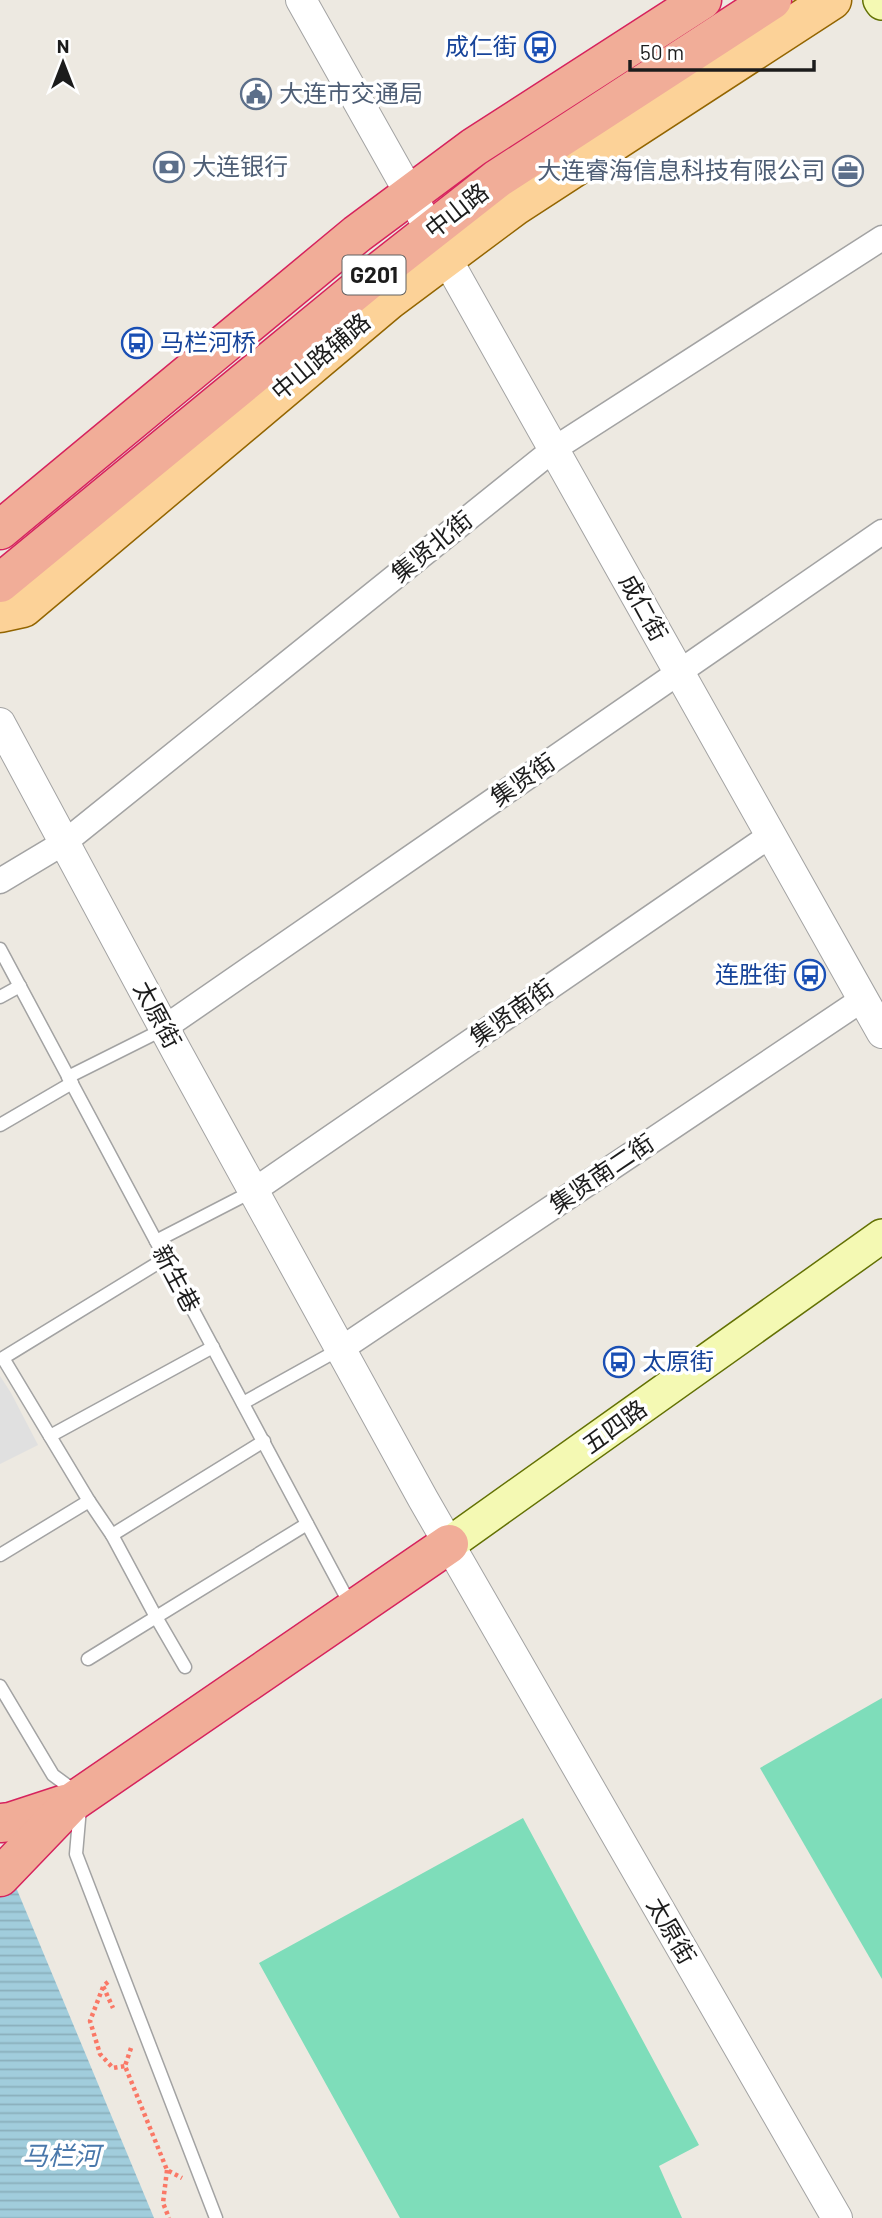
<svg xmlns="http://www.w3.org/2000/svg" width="882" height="2218" viewBox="0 0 882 2218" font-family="Barlow,'Noto Sans SC',sans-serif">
	<defs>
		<pattern id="water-rules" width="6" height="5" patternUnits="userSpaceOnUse" patternTransform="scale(1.75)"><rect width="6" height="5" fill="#a1cddc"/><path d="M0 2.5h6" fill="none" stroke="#8aafbc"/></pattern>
	</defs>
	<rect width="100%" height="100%" fill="#ede9e1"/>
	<!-- pitch -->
	<g fill="#7eddba">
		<path d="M882,1698V1979L760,1768Z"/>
		<path d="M523,1818L699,2145L659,2166L682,2218H400L259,1963Z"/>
	</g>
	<!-- parking -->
	<path fill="#e0e0e0" d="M0,1376L11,1393L38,1445L0,1464Z"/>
	<!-- water -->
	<path fill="url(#water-rules)" d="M0,1849L154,2218H0Z"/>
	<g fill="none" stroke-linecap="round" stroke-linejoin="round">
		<!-- service casing -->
		<g stroke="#a3a3a3" stroke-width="15">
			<g id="service">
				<path d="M0,949L351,1606"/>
				<path d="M0,997L20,986"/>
				<path d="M68,1077L164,1029"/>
				<path d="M0,1125L72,1083"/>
				<path d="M156,1241L253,1191"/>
				<path d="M166,1258L3,1358L89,1501L112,1535L156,1617L185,1667"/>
				<path d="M243,1403L340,1349"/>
				<path d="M50,1436L213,1347"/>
				<path d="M112,1535L264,1441"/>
				<path d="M0,1555L89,1501"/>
				<path d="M88,1659L307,1524"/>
				<path d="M0,1686L53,1775L76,1792"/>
				<path d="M80,1808L76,1854L216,2218"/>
			</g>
		</g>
		<!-- minor casing -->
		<g stroke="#a3a3a3" stroke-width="27">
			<g id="minor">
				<path d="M0,881L65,842L554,449L882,238"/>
				<path d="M164,1028L882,532"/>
				<path d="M253,1191L771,835"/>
				<path d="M341,1349L863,999"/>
			</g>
		</g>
		<!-- tertiary casing -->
		<g stroke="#a3a3a3" stroke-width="32">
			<g id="tertiary">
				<path d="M301,0L882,1033"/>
				<path d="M0,723L177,1052L423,1499L837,2218"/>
			</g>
		</g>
		<!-- secondary casing -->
		<g stroke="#637104" stroke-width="36">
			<g id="secondary">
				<path d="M880,0L882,3"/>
				<path d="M449,1544L882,1236"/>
			</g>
		</g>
		<!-- primary casing -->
		<g stroke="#936500" stroke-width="41">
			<path id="primary" d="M0,613L23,608L389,300L515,206L832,0"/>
		</g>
		<!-- trunk casing -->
		<g stroke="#d6235d" stroke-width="41">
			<g id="trunk">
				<path d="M0,530L357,234L474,147L702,0"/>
				<path d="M0,583L376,274L497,179L772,0"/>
				<path d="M0,1823L10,1822L65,1804"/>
				<path d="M0,1877L71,1803L449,1544"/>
			</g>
		</g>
		<!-- path -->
		<g stroke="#fa7866" stroke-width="4.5" stroke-dasharray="3.5 3.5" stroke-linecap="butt">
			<path d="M108,1982L103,1986L113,2008"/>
			<path d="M103,1987L90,2021L100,2054L113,2068L125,2066"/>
			<path d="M131,2048L125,2066L167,2170L182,2178"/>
			<path d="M167,2170L163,2203L169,2218"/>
		</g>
		<!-- service -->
		<use href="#service" stroke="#fff" stroke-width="12"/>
		<!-- minor -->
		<use href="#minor" stroke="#fff" stroke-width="24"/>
		<!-- tertiary -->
		<use href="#tertiary" stroke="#fff" stroke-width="30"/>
		<!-- secondary -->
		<use href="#secondary" stroke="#f4f9b3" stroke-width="33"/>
		<!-- primary -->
		<use href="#primary" stroke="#fcd298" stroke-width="38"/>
		<!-- trunk -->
		<use href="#trunk" stroke="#f1ad98" stroke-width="38"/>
	</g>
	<!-- icons -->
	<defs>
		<g id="bus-ring" transform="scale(1.575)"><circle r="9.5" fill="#fff" stroke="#1a4fb4" stroke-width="1.5"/><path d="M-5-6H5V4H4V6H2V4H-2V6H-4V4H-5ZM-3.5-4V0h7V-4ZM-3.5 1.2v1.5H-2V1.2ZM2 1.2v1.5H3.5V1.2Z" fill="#1a4fb4"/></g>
		<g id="civic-ring" transform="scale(1.575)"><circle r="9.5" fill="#fff" stroke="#5c6f8a" stroke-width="1.5"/><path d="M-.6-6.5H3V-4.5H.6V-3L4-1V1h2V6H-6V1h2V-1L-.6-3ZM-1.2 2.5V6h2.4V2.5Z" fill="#5c6f8a"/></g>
		<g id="bank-ring" transform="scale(1.575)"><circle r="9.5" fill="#fff" stroke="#5c6f8a" stroke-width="1.5"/><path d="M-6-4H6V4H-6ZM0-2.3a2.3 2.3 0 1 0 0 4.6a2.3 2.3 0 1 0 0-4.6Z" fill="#5c6f8a"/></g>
		<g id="office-ring" transform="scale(1.575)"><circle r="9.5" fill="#fff" stroke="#5c6f8a" stroke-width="1.5"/><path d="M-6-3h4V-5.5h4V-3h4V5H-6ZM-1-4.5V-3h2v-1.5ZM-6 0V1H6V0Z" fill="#5c6f8a"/></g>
	</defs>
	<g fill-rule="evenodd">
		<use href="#bus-ring" x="540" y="47"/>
		<use href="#civic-ring" x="256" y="94"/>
		<use href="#bank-ring" x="169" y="167"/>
		<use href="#office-ring" x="848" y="171"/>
		<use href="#bus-ring" x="137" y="343"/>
		<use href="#bus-ring" x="810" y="975"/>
		<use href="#bus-ring" x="619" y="1362"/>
	</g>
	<g text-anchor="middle" stroke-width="7" stroke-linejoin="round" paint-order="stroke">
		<!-- shield labels -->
		<rect fill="#fff" stroke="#606060" stroke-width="2" x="342.5" y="255.5" width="63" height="39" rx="5"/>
		<g font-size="23" font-weight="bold" fill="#1c1c1c">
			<text x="374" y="283">G201</text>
		</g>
		<!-- transit labels -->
		<g font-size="24" fill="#164399" stroke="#fff" text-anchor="end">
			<text x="517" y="55">成仁街</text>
			<text x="160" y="351" text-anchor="start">马栏河桥</text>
			<text x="787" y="983">连胜街</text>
			<text x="642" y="1370" text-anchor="start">太原街</text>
		</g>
		<!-- service labels -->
		<g font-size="24" fill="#4e5e75" stroke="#fff" text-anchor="start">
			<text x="279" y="102">大连市交通局</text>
			<text x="192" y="175">大连银行</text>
			<text x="825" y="179" text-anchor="end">大连睿海信息科技有限公司</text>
		</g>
		<!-- street labels -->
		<g font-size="24" fill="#1c1c1c" stroke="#fff">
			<text transform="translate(457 211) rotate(-38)" y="8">中山路</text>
			<text transform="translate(321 357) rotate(-40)" y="8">中山路辅路</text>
			<text transform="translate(432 547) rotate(-39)" y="8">集贤北街</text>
			<text transform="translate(643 608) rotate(61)" y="8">成仁街</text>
			<text transform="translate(523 780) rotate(-35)" y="8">集贤街</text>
			<text transform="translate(512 1013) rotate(-35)" y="8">集贤南街</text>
			<text transform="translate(157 1015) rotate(62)" y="8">太原街</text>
			<text transform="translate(602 1174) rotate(-34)" y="8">集贤南二街</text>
			<text transform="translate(176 1279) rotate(62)" y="8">新生巷</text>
			<text transform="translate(615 1427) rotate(-36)" y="8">五四路</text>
			<text transform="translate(671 1931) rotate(60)" y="8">太原街</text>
		</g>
		<!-- water labels -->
		<g font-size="26" font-style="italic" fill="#4978ab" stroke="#fff">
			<text x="61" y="2165">马栏河</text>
		</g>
	</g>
	<!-- north arrow -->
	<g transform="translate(63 63)" stroke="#ffffff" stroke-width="5" paint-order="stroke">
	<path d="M0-5L12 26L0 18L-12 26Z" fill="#1c1c1c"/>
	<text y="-10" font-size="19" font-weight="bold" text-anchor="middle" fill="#1c1c1c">N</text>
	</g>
	<!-- scale -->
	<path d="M630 60v10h184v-10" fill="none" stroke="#1c1c1c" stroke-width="3.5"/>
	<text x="640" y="60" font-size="21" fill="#1c1c1c" stroke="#ffffff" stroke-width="5" paint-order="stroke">50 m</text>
</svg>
